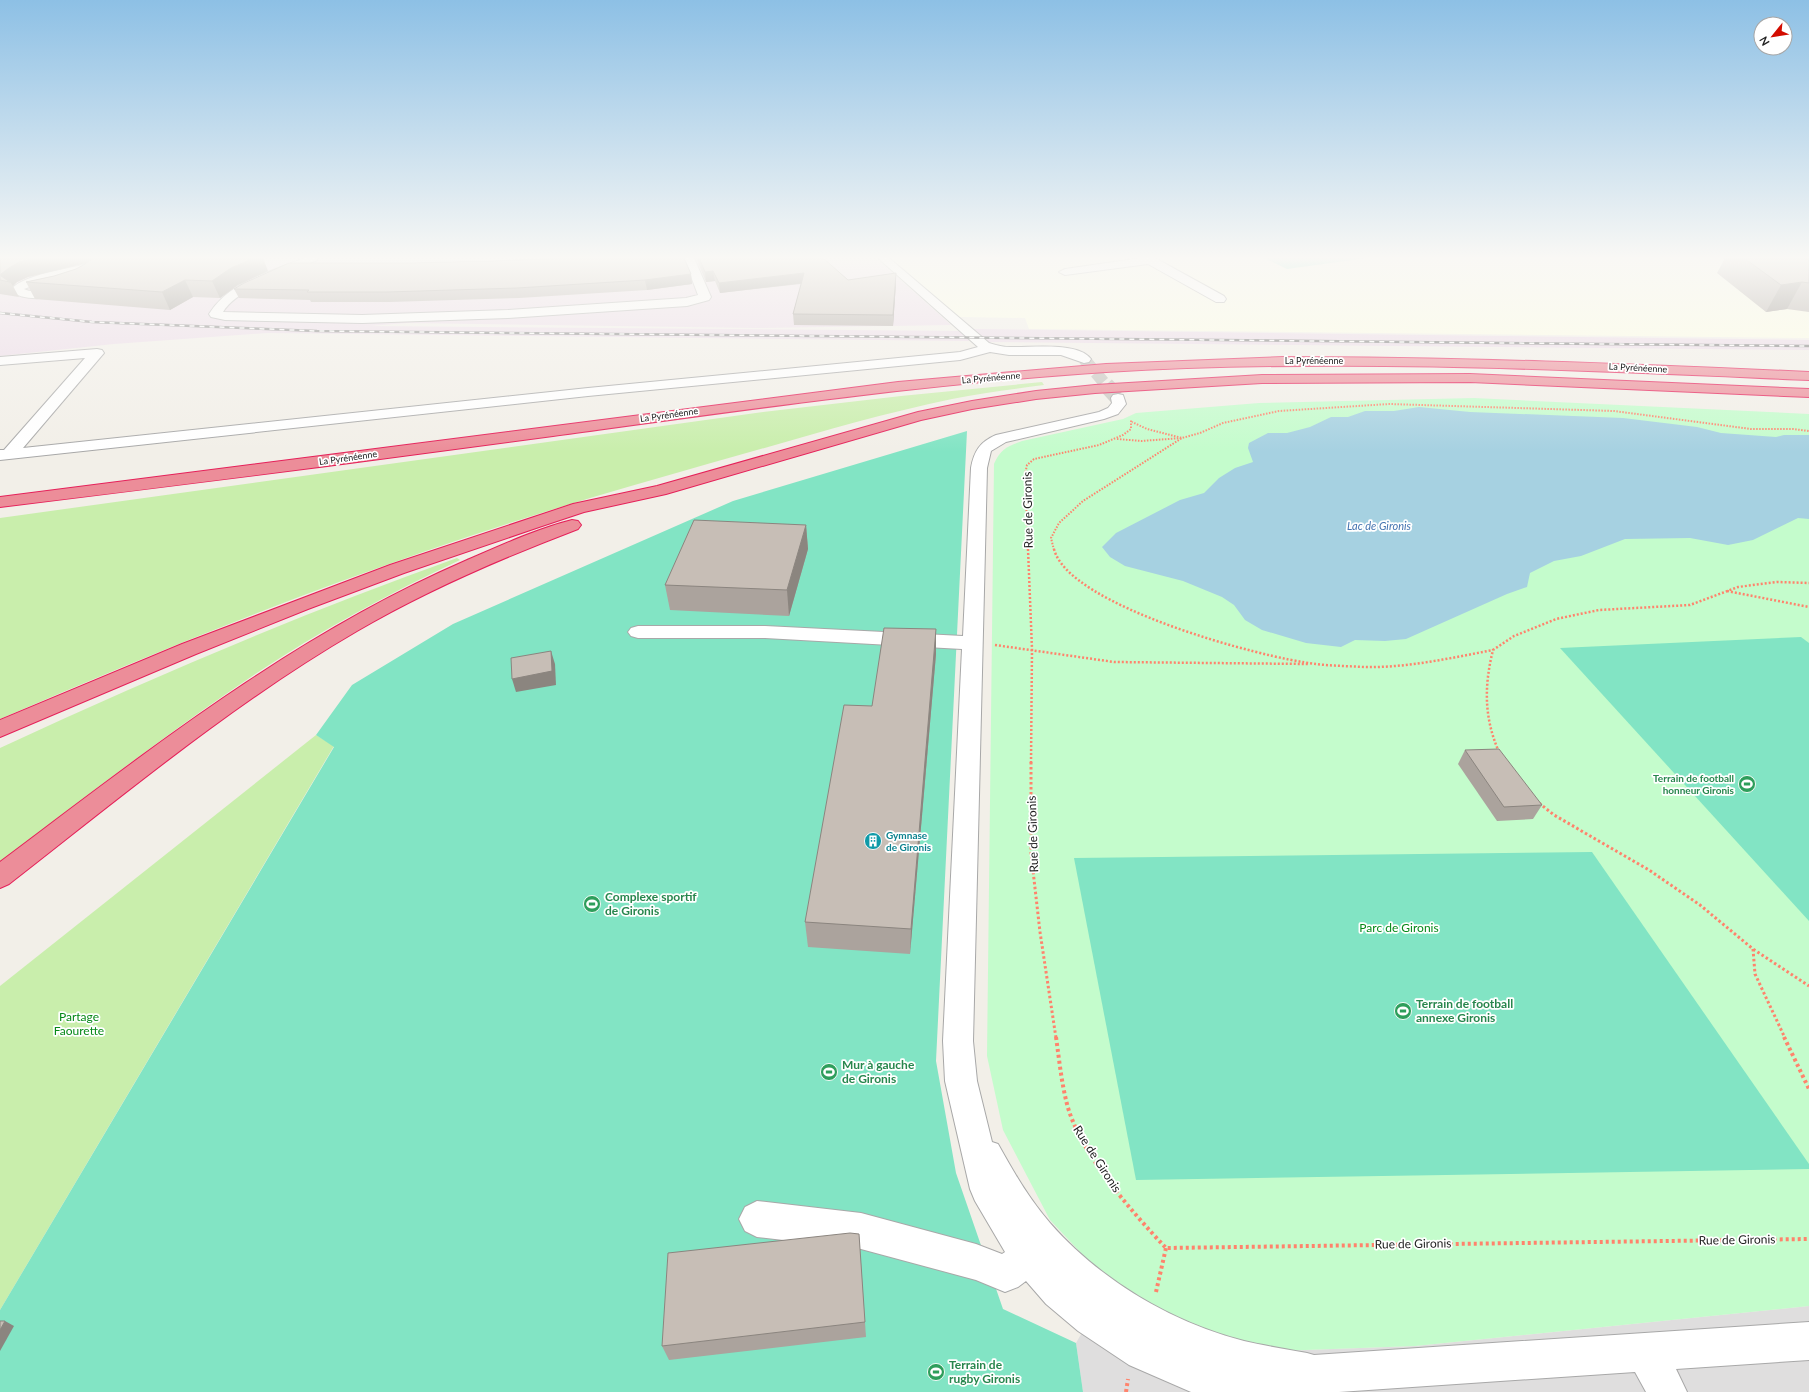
<svg xmlns="http://www.w3.org/2000/svg" width="1809" height="1392" viewBox="0 0 1809 1392" font-family="Lato,sans-serif">
	<rect width="100%" height="100%" fill="#f2efe8"/>
	<!-- residential -->
	<path fill="#dfdede" d="M1110,1284L1278,1351L1415,1346L1809,1306V1392H1083L1076,1343Z"/>
	<!-- industrial -->
	<path fill="#ebd9e7" d="M0,258H876L951,325L757,328L407,323L369,326L960,331L962,333H977L974,329L1809,340V350L988,342L985,339L968,338L969,341L267,333L114,344L0,356Z"/>
	<!-- education -->
	<path fill="#feffe4" d="M891,258H1809V338L1029,329L1025,318L959,317Z"/>
	<!-- grass -->
	<g fill="#c9eeac">
		<path d="M1042,382L1044,385C1013,389 982,393 952,399C870,416 791,441 711,463C616,490 520,518 426,551C282,601 140,658 0,719V518L763,412L901,396Z"/>
		<path d="M457,558L460,560C379,598 300,642 226,694C149,747 75,805 0,862V748C150,678 301,614 457,558Z"/>
		<path d="M316,735L334,746L0,1310V986Z"/>
	</g>
	<!-- park -->
	<path fill="#c4fccc" d="M1474,398L1809,414V1306L1415,1346L1278,1351L1181,1322L1110,1284L1050,1220L1003,1130L987,1056L994,464C1001,449 1006,447 1022,441L1123,419L1136,413L1259,403Z"/>
	<!-- pitch -->
	<g fill="#82e4c4">
		<path d="M1264,258H1367L1287,269Z"/>
		<path d="M967,431L936,1061L956,1173L1003,1309L1076,1343L1083,1392H0V1310L334,747L316,735L352,685L453,624L733,501Z"/>
		<path d="M1801,637L1809,643V921L1560,648Z"/>
		<path d="M1592,852L1809,1164V1169L1136,1180L1074,858Z"/>
	</g>
	<!-- parking -->
	<path fill="#e5e5e5" d="M237,258H577L380,263L302,261Z"/>
	<!-- water -->
	<path fill="#a6d1e1" d="M1419,407L1470,412L1623,418L1697,427L1721,433L1776,437L1784,435H1809V519L1798,518L1753,540L1728,545L1690,538L1625,539L1581,556L1554,561L1530,573L1527,587L1507,594L1406,639L1385,641L1355,640L1341,647L1306,643L1262,630L1245,620L1234,605L1222,597L1183,581L1125,566L1110,557L1102,547L1116,533L1180,500L1204,493L1219,478L1235,468L1253,462L1248,448L1249,443L1268,433H1287L1310,427L1331,417H1348L1365,411H1394Z"/>
	<g fill="none" stroke-linecap="round" stroke-linejoin="round">
		<!-- minor-tunnel-far1 -->
		<path stroke="#c8c6c0" stroke-width="12" stroke-dasharray="12 6" stroke-linecap="butt" d="M1084,359L1107,386"/>
		<!-- minor-tunnel -->
		<path stroke="#c8c6c0" stroke-width="16" stroke-dasharray="16 8" stroke-linecap="butt" d="M1106,385L1118,398"/>
		<!-- minor casing -->
		<g stroke="#a8a8a8" stroke-width="2">
			<g id="minor">
				<path d="M110,258H123L122,260L105,267L57,277L24,289C38,296 52,283 65,287L67,289C59,300 19,302 11,290C23,272 87,267 110,258Z"/>
				<path d="M305,258H318L317,260C291,271 237,288 223,312L362,315L508,310L686,298L698,295L684,258H694L711,297L709,300L687,306L508,318L362,323L225,320L211,317L209,314C229,281 271,272 305,258Z"/>
				<path d="M878,258H889L989,343C996,345 1002,347 1010,347C1029,348 1078,341 1091,359L1089,362L1084,363L1061,355H1009L990,352L960,360L588,396L0,460V450H4L85,358L0,365V357L97,349L102,350L104,353L23,448L588,388L960,352L978,347Z"/>
				<path d="M1141,258H1155L1224,296L1226,299L1224,302H1216L1148,264L1065,275L1059,272L1065,269Z"/>
				<path d="M1118,394L1123,395L1126,404L1118,414L1104,419L1006,442L991,451L987,468L973,1041L977,1081L992,1142L998,1144C1013,1171 1029,1199 1050,1223C1100,1280 1171,1322 1244,1341C1265,1346 1286,1349 1307,1353L1314,1355L1809,1322V1360L1676,1369L1687,1392H1646L1635,1372L1339,1392H1191L1129,1365L1078,1331L1046,1304L1026,1281L1018,1287L1005,1292L976,1280L861,1249L757,1237L745,1231L739,1219L745,1207L757,1201L861,1213L976,1244L1002,1254L1005,1252L975,1201L970,1189L945,1081L943,1041L962,649L765,638H638L631,636L628,632L631,628L638,626H765L963,636L971,468C974,451 980,442 996,435L1099,412L1108,408L1112,403L1111,398L1113,395Z"/>
			</g>
		</g>
		<!-- highway casing -->
		<g stroke="#e52059" stroke-width="2">
			<g id="highway">
				<path d="M1282,357C1458,357 1633,364 1809,372V380C1575,370 1340,358 1106,372C921,384 736,411 553,436C369,461 184,485 0,507V497L898,382L1106,364Z"/>
				<path d="M1470,374L1809,389V397L1470,382L1262,383L1095,393L1036,399L972,409L921,420L666,494L584,512L542,526L404,573L308,609L196,654L0,737V720L182,644L390,565L573,504L657,486L918,412L972,401L1036,391L1095,385L1262,375Z"/>
				<path d="M572,520L578,521L581,525L578,529C502,558 427,590 357,631C233,703 122,796 9,884L0,888V862C148,751 294,635 465,561C500,546 536,529 572,520Z"/>
			</g>
		</g>
		<!-- path-far3 -->
		<g stroke="#ff836c" stroke-width="2" stroke-dasharray="1.5 1.5" stroke-linecap="butt">
			<path d="M1117,439L1141,441L1182,438L1147,429L1132,422"/>
			<path d="M1028,550L1025,474L1027,465L1034,459L1099,445L1123,435L1131,429V419"/>
			<path d="M1054,550L1051,538L1059,523L1083,501L1182,438L1200,433L1223,423L1279,411L1389,404L1614,411L1751,429H1793L1809,431"/>
		</g>
		<!-- path-far2 -->
		<g stroke="#ff836c" stroke-width="2.5" stroke-dasharray="2 2" stroke-linecap="butt">
			<path d="M1028,549L1032,649L1031,763"/>
			<path d="M1054,549C1068,606 1262,658 1316,664C1332,666 1348,666 1364,667C1407,668 1451,658 1493,650"/>
			<path d="M1727,591L1809,607"/>
			<path d="M995,645L1114,662L1308,664"/>
			<path d="M1499,752C1484,718 1484,686 1493,650L1514,636L1556,619L1599,610L1690,605L1738,587L1777,582L1809,583"/>
		</g>
		<!-- path-far1 -->
		<g stroke="#ff836c" stroke-width="3" stroke-dasharray="2.5 2.5" stroke-linecap="butt">
			<path d="M1031,762V853L1040,932L1056,1038"/>
			<path d="M1539,803L1554,815L1649,870L1700,905L1753,949L1809,986"/>
			<path d="M1753,949L1755,974L1785,1038"/>
		</g>
		<!-- path -->
		<g stroke="#ff836c" stroke-width="4" stroke-dasharray="3 3" stroke-linecap="butt">
			<path d="M1056,1037C1059,1058 1061,1079 1066,1100C1077,1150 1131,1211 1166,1248L1809,1239"/>
			<path d="M1784,1037L1809,1089"/>
			<path d="M1156,1292L1166,1248"/>
			<path d="M1126,1392L1128,1379"/>
		</g>
		<!-- minor -->
		<use href="#minor" fill="#fff" fill-rule="evenodd"/>
		<!-- highway -->
		<use href="#highway" fill="#ec8d99" fill-rule="evenodd"/>
		<!-- rail casing -->
		<g stroke="#6f6f6f" stroke-width="2.5">
			<path id="rail" d="M0,313L92,322L317,331L1809,346"/>
		</g>
		<!-- rail -->
		<use href="#rail" stroke="#fff" stroke-width="1.5" stroke-dasharray="5" stroke-linecap="butt"/>
	</g>
	<!-- wall -->
	<g fill="#aba39d">
		<path d="M0,258L268,271L238,285L220,298L193,297L170,310L35,299L26,282L54,276L76,269L85,264L87,263L28,277L17,282L13,286L19,297L0,294Z"/>
		<path d="M696,258H823L848,280L896,283L893,326L794,325L793,314L801,284L720,293L715,281L706,282Z"/>
		<path d="M1725,258H1809V312L1787,309L1766,312L1717,273Z"/>
		<path d="M691,274L692,284L647,290L519,298L390,302H311L310,300L239,298L234,289Z"/>
		<path d="M806,525L808,549L789,616L670,610L665,585Z"/>
		<path d="M936,629V654L910,954L808,947L805,922L872,706Z"/>
		<path d="M1465,750L1542,805L1533,819L1497,821L1458,764Z"/>
		<path d="M859,1234L866,1337L669,1360L662,1346Z"/>
	</g>
	<!-- shaded-wall -->
	<g fill="#8b857f">
		<path d="M40,258H103V259L28,277L17,282L13,286L10,282L1,276V274L9,268L19,262Z"/>
		<path d="M254,258H263L268,271L238,285L220,298L212,281L231,268Z"/>
		<path d="M713,271L715,281L706,282L705,272Z"/>
		<path d="M804,273L805,283L720,293L719,283Z"/>
		<path d="M896,273V283L893,326V315Z"/>
		<path d="M691,274L692,284L647,290L645,280Z"/>
		<path d="M185,280L193,297L170,310L162,292Z"/>
		<path d="M1802,282L1787,309L1766,312L1781,285Z"/>
		<path d="M806,525L808,549L789,616L787,590Z"/>
		<path d="M936,629V654L910,954L911,929Z"/>
		<path d="M551,651L555,664L556,685L516,692L512,679Z"/>
		<path d="M5,1321L14,1326L0,1351V1330Z"/>
	</g>
	<!-- building -->
	<g fill="#c7beb6" stroke="#8b857f">
		<path d="M0,258H40L19,262L9,268L1,274V276L10,282L0,280Z"/>
		<path d="M93,258H254L231,268L212,281L185,280L162,292L26,282L54,276L76,269L85,264Z"/>
		<path d="M570,258H684L691,274L645,280L517,288L387,292H307L309,290L234,289L244,283L289,263H413L493,261Z"/>
		<path d="M699,258H823L848,280L896,273L893,315L793,314L804,273L719,283L713,271L705,272Z"/>
		<path d="M1744,258H1809V283L1802,282L1781,285Z"/>
		<path d="M694,520L806,525L787,590L665,585Z"/>
		<path d="M884,628L936,629L911,929L805,922L844,705L872,706Z"/>
		<path d="M551,651L552,671L512,679L511,658Z"/>
		<path d="M1499,749L1542,805L1504,807L1465,750Z"/>
		<path d="M850,1233L859,1234L865,1322L662,1346L668,1253Z"/>
		<path d="M0,1321H5L0,1330Z"/>
	</g>
	<!-- sky -->
	<linearGradient id="sky" x2="0" y2="1"><stop stop-color="#8dc0e5"/><stop offset="0.57" stop-color="#f9f8f5"/><stop offset="1" stop-color="#f9f8f5" stop-opacity="0"/></linearGradient>
	<rect width="1809" height="452" fill="url(#sky)"/>
	<!-- icons -->
	<defs>
		<g id="stadium-disc" transform="scale(0.9)"><circle r="9.5" fill="#2e9e5b" stroke="#fff"/><path d="M0-5a6.5 5 0 1 0 0 10a6.5 5 0 1 0 0-10ZM-3.5-1.8h7v3.6h-7Z" fill="#fff"/></g>
		<g id="building-disc" transform="scale(0.9)"><circle r="9.5" fill="#0f9aa8" stroke="#fff"/><path d="M-4-6H4V6H1V3H-1V6H-4ZM-2.5-4.3h1.7v1.8h-1.7ZM.8-4.3h1.7v1.8H.8ZM-2.5-1h1.7V.8h-1.7ZM.8-1h1.7V.8H.8Z" fill="#fff"/></g>
	</defs>
	<g fill-rule="evenodd">
		<use href="#stadium-disc" x="1747" y="784"/>
		<use href="#building-disc" x="873" y="841"/>
		<use href="#stadium-disc" x="592" y="904"/>
		<use href="#stadium-disc" x="1403" y="1011"/>
		<use href="#stadium-disc" x="829" y="1072"/>
		<use href="#stadium-disc" x="936" y="1372"/>
	</g>
	<g text-anchor="middle" stroke-width="3.5" stroke-linejoin="round" paint-order="stroke">
		<!-- far-street labels -->
		<g font-size="9" fill="#212121" stroke="#fff">
			<text x="1314" y="364">La Pyrénéenne</text>
			<text transform="translate(1638 368) rotate(3)" y="3">La Pyrénéenne</text>
			<text transform="translate(991 378) rotate(-5)" y="3">La Pyrénéenne</text>
			<text transform="translate(669 415) rotate(-8)" y="3">La Pyrénéenne</text>
			<text transform="translate(348 458) rotate(-8)" y="3">La Pyrénéenne</text>
		</g>
		<!-- leisure labels -->
		<g font-size="10" font-weight="bold" fill="#27864d" stroke="#fff" text-anchor="end">
			<text x="1734" y="782">Terrain de football<tspan x="1734" dy="12">honneur Gironis</tspan></text>
		</g>
		<!-- culture labels -->
		<g font-size="10" font-weight="bold" fill="#0d838f" stroke="#fff" text-anchor="start">
			<text x="886" y="839">Gymnase<tspan x="886" dy="12">de Gironis</tspan></text>
		</g>
		<!-- water labels -->
		<g font-size="11" font-style="italic" fill="#4474b0" stroke="#fff">
			<text x="1379" y="530">Lac de Gironis</text>
		</g>
		<!-- near-street labels -->
		<g font-size="12" fill="#212121" stroke="#fff">
			<text transform="translate(1028 510) rotate(-91)" y="4">Rue de Gironis</text>
			<text transform="translate(1033 834) rotate(-92)" y="4">Rue de Gironis</text>
			<text transform="translate(1097 1159) rotate(57)" y="4">Rue de Gironis</text>
			<text transform="translate(1737 1240) rotate(-1)" y="4">Rue de Gironis</text>
			<text transform="translate(1413 1244) rotate(-1)" y="4">Rue de Gironis</text>
		</g>
		<!-- near-leisure labels -->
		<g font-size="12" font-weight="bold" fill="#27864d" stroke="#fff" text-anchor="start">
			<text x="605" y="901">Complexe sportif<tspan x="605" dy="14">de Gironis</tspan></text>
			<text x="1416" y="1008">Terrain de football<tspan x="1416" dy="14">annexe Gironis</tspan></text>
			<text x="842" y="1069">Mur à gauche<tspan x="842" dy="14">de Gironis</tspan></text>
			<text x="949" y="1369">Terrain de<tspan x="949" dy="14">rugby Gironis</tspan></text>
		</g>
		<!-- near-park labels -->
		<g font-size="12" fill="#068918" stroke="#fff">
			<text x="1399" y="932">Parc de Gironis</text>
			<text x="79" y="1021">Partage<tspan x="79" dy="14">Faourette</tspan></text>
		</g>
	</g>
	<!-- north arrow -->
	<g transform="translate(1773 36) rotate(240)"><circle r="19" fill="#ffffff" stroke="#a6a6a6"/>
	<path d="M0-3L7 15L0 10L-7 15Z" fill="#d30c00"/>
	<text y="-6" font-size="11" font-weight="bold" text-anchor="middle" fill="#212121">N</text>
	</g>
</svg>
